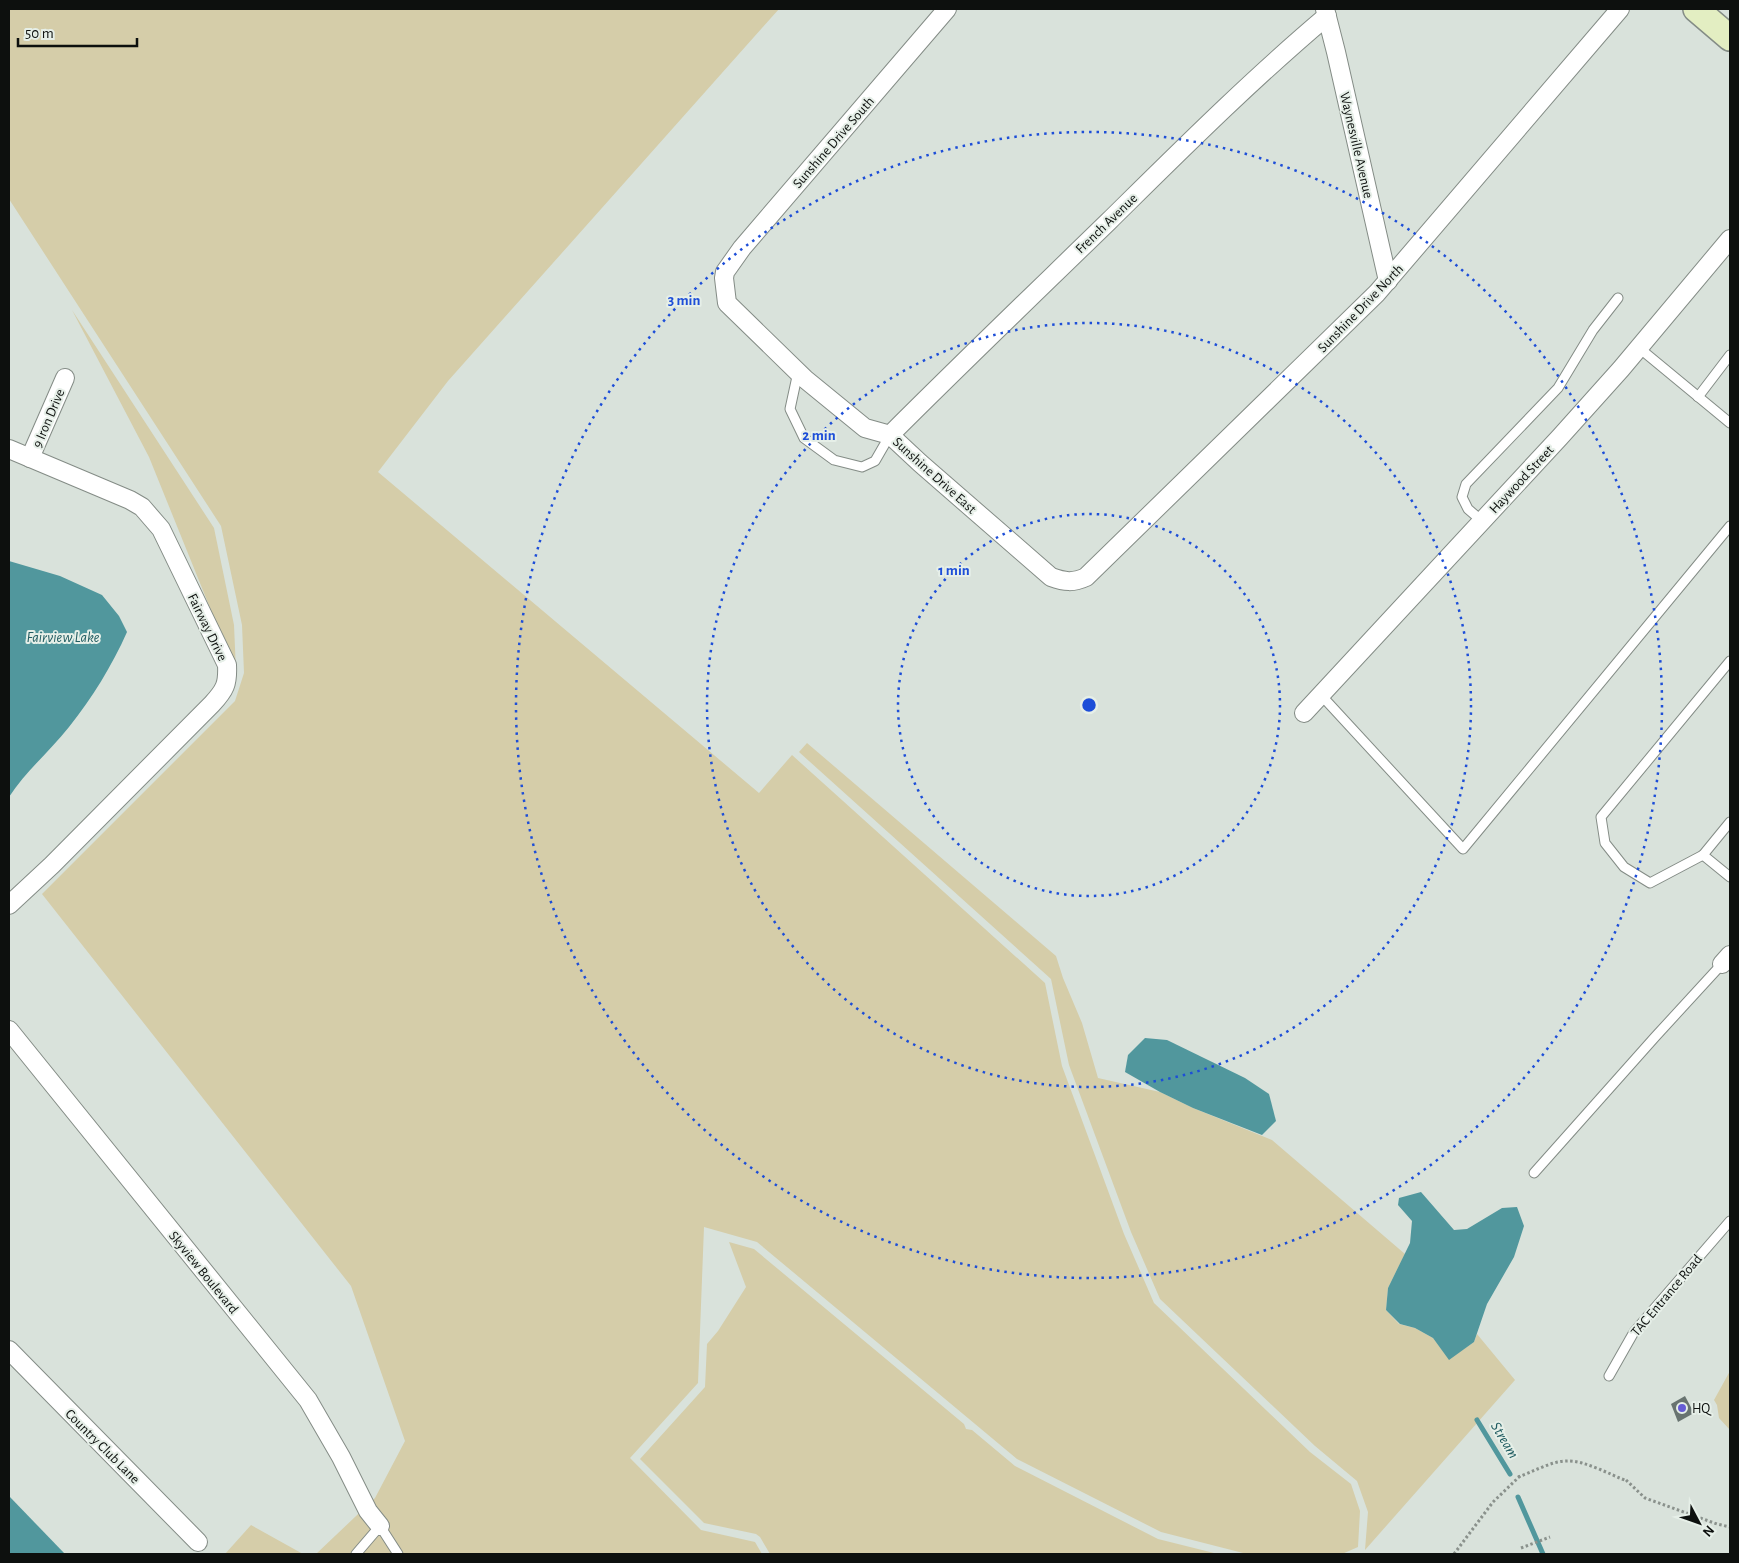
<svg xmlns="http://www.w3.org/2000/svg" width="1739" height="1563" viewBox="0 0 1739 1563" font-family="'Alegreya Sans',sans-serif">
	<rect width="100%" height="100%" fill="#d9e2db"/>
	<!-- green -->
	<g fill="#d5cda9">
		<path d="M9,9H779L448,381L378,472L759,793L792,755L1045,983L1062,1066L1124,1234L1154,1303L1310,1452L1351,1484L1360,1511L1358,1547L1342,1554H1247L1161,1532L1017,1459L757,1242L704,1227L698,1383L630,1458L701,1530L755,1542L762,1554H316L375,1498L405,1441L351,1286L42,894L235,701L244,673L242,625L221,526L9,199Z"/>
		<path d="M72,310L214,528L234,625L236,671L235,665L221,635L149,457Z"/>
		<path d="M807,743L1056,956L1063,978L1082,1023L1098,1078L1160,1092L1193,1108L1272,1140L1405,1254L1388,1288L1386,1310L1399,1324L1415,1328L1433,1338L1449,1359L1474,1342L1477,1334L1515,1380L1365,1550L1368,1512L1357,1481L1315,1446L1160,1299L1131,1232L1069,1065L1051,979L799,752Z"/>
		<path d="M729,1242L754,1249L964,1424L966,1429L972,1430L1015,1466L1158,1539L1218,1554H770L760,1537L756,1534L704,1523L640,1459L705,1387L707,1344L718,1331L746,1287Z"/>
		<path d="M1730,1371V1430L1719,1418L1717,1405L1714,1400Z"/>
		<path d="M251,1525L303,1554H225Z"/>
	</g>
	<!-- water -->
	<g fill="#51979d">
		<path d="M9,561L60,576L102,595L119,616L127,632C112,666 92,698 69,727C50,751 26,771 9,797Z"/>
		<path d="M1145,1038L1167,1040L1245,1078L1269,1094L1276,1121L1262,1135L1193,1108L1160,1092L1125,1072L1128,1055Z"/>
		<path d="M1421,1192L1454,1230L1467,1229L1502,1208L1517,1207L1524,1226L1514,1257L1487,1304L1474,1342L1449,1360L1433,1338L1415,1328L1400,1324L1386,1310L1388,1288L1410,1243L1412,1221L1398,1205L1399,1198Z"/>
		<path d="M9,1496L65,1554H9Z"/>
	</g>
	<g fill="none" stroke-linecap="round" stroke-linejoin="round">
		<!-- stream -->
		<g stroke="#51979d" stroke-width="5">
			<path d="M1477,1420L1510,1474"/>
			<path d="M1518,1497L1543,1554"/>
		</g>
	</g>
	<!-- building -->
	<path fill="#687370" d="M1685,1396L1694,1413L1678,1422L1671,1404Z"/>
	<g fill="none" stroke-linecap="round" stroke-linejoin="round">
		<!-- lane casing -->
		<g stroke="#848c86" stroke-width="11">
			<g id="lane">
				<path d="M1638,347L1730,423"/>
				<path d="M798,372L790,409L804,438L834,460L862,467L875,461L890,435"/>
				<path d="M1698,397L1730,355"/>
				<path d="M1482,521L1468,509L1462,497L1466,484L1558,388L1593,330L1618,298"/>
				<path d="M1321,695L1463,849L1730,526"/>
				<path d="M1730,822L1703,855L1730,877"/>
				<path d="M1703,855L1650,883L1624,867L1605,843L1601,817L1730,661"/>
				<path d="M1534,1173L1655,1037L1722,964"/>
				<path d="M1609,1376L1634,1332L1730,1221"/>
				<path d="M356,1554L380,1526L398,1554"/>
			</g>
		</g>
		<!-- street casing -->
		<g stroke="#848c86" stroke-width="20">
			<g id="street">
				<path d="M947,9L742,248L725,272L724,278L727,303L805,379L865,428L890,435L920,463L1051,577C1065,582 1073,583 1086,577L1377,293L1620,9"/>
				<path d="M1325,9L1336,52L1388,281"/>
				<path d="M890,435C962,363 1036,292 1109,221C1180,151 1251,80 1327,16"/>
				<path d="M9,449L130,500L142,507L161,529L227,665C228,684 225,690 212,704L52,865L9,905"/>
				<path d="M30,458L65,378"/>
				<path d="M1304,713L1560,437L1621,369L1730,239"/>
				<path d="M1722,964L1730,955"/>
				<path d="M9,1030L308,1400L341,1457L368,1511L380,1526"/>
				<path d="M9,1350L198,1542"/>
			</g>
		</g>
		<!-- secondary casing -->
		<g stroke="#848c86" stroke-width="28">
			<path id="secondary" d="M1696,9L1730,38"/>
		</g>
		<!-- path -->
		<g stroke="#8a918c" stroke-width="3" stroke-dasharray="2.5 2.5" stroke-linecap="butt">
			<path d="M1518,1477C1533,1472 1551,1461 1567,1461C1584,1460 1611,1475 1627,1481"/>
			<path d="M1626,1480L1645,1498L1717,1524L1730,1527"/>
			<path d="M1521,1548L1550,1537"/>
			<path d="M1454,1554L1493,1502L1520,1476"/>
		</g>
		<!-- lane -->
		<use href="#lane" stroke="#fff" stroke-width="9"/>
		<!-- street -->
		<use href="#street" stroke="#fff" stroke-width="18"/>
		<!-- secondary -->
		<use href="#secondary" stroke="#e3eec2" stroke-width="25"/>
	</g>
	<!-- distance rings -->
	<g fill="none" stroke="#1d4ed8" stroke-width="2.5" stroke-dasharray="2.5 5">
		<circle cx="1089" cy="705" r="191"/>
		<circle cx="1089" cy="705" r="382"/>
		<circle cx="1089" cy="705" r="573"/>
	</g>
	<!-- markers -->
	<circle fill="#665cd5" stroke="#e6efe8" stroke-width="2" cx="1682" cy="1408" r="5"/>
	<g text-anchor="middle" stroke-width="4" stroke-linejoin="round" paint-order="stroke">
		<!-- street labels -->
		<g font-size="14" fill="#0d100e" stroke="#e6efe8">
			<text transform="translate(833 142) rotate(-49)" y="5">Sunshine Drive South</text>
			<text transform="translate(1357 145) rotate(77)" y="5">Waynesville Avenue</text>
			<text transform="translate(1106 223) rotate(-44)" y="5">French Avenue</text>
			<text transform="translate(1360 308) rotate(-46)" y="5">Sunshine Drive North</text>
			<text transform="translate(48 418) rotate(-67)" y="5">9 Iron Drive</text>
			<text transform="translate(935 475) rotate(42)" y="5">Sunshine Drive East</text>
			<text transform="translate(1521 479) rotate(-47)" y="5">Haywood Street</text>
			<text transform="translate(208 627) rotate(64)" y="5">Fairway Drive</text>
			<text transform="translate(204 1272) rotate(51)" y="5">Skyview Boulevard</text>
			<text transform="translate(1666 1295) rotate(-50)" y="5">TAC Entrance Road</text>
			<text transform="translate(103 1446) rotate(45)" y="5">Country Club Lane</text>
		</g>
		<!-- poi labels -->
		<g font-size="14" fill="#0d100e" stroke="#e6efe8" text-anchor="start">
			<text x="1692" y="1413">HQ</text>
		</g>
		<!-- water labels -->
		<g font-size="15" font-style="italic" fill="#215c61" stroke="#e6efe8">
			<text x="63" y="642">Fairview Lake</text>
			<text transform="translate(1505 1440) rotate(59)" y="5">Stream</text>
		</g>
	</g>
	<circle cx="1089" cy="705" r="8" fill="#1d4ed8" stroke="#e6efe8" stroke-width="2.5"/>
	<g font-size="15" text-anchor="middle" font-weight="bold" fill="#1d4ed8" stroke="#e6efe8" stroke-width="4" stroke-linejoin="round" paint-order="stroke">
		<text x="684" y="305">3 min</text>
		<text x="819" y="440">2 min</text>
		<text x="954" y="575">1 min</text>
	</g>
	<!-- border -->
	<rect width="1739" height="1563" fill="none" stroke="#0d100e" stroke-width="20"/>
	<!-- north arrow -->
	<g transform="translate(1699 1523) rotate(131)" stroke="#e6efe8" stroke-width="4" paint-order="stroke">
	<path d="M0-4L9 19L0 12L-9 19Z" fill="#0d100e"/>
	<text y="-8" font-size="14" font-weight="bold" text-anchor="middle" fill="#0d100e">N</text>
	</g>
	<!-- scale -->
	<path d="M18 38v8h119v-8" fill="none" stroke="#0d100e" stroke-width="2.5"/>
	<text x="25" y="38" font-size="15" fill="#0d100e" stroke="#e6efe8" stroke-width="4" paint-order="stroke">50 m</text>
</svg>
